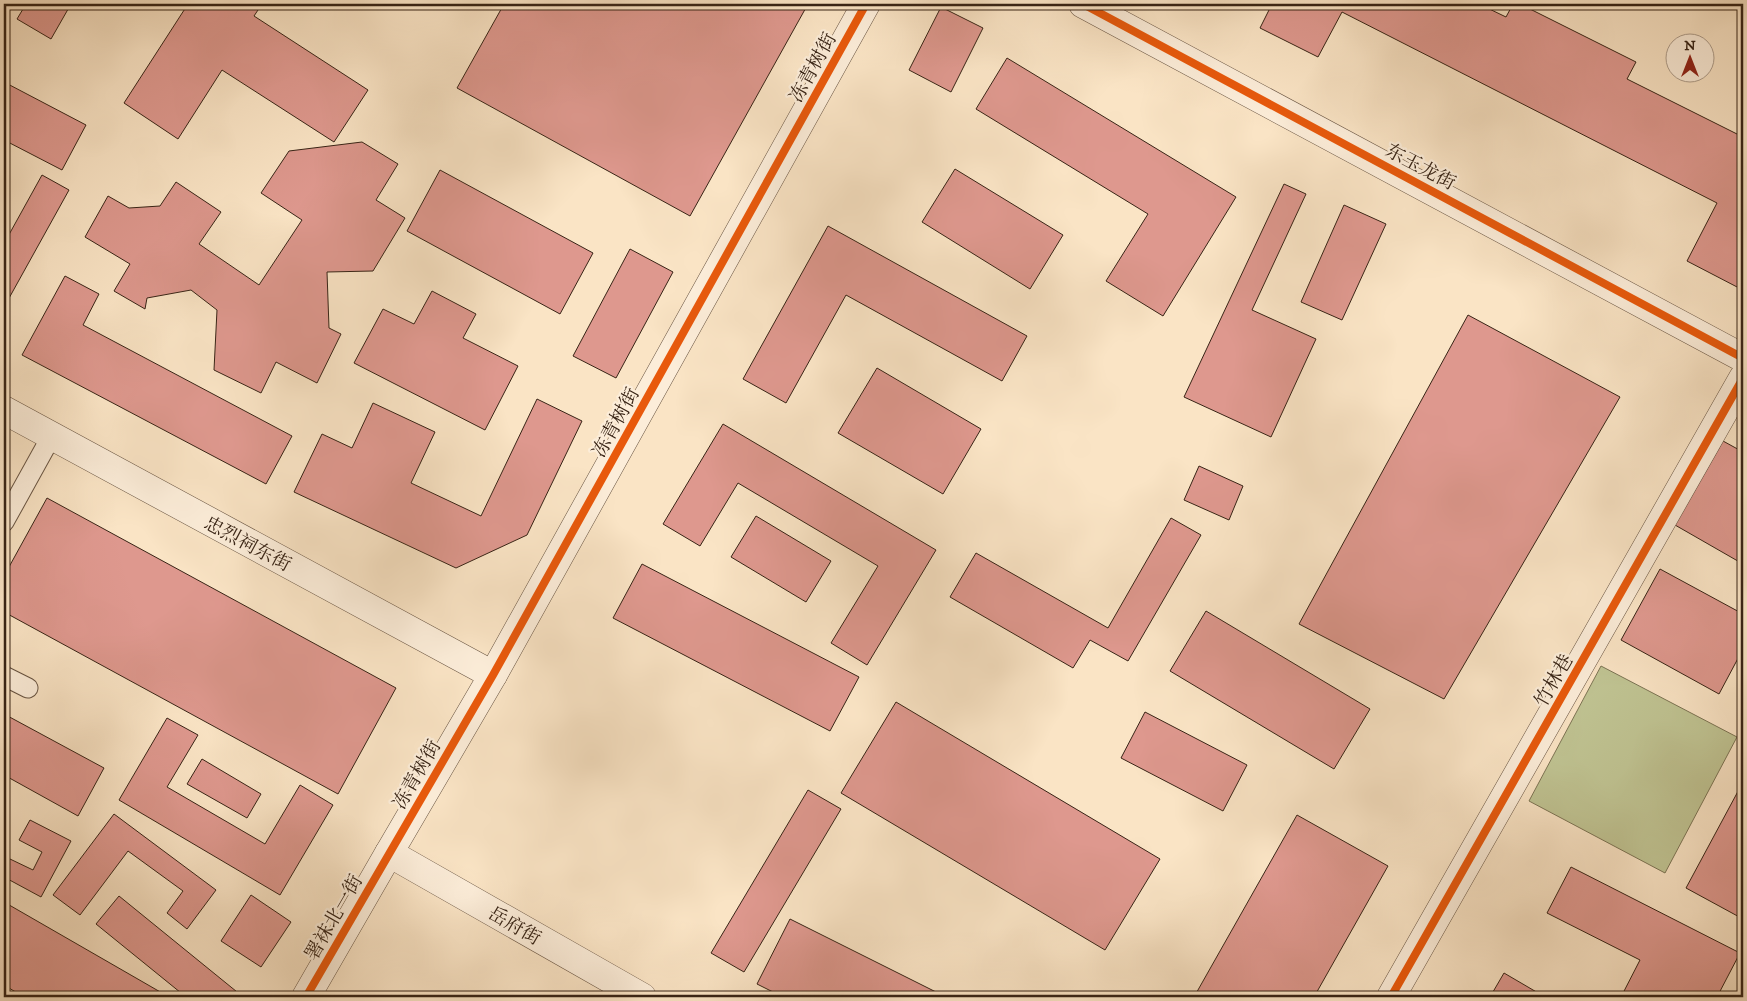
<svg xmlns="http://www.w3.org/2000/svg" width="1747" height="1001" viewBox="0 0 1747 1001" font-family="'IM FELL DW Pica','Noto Serif SC',serif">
	<rect width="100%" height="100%" fill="#fae4c5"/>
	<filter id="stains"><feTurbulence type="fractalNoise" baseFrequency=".004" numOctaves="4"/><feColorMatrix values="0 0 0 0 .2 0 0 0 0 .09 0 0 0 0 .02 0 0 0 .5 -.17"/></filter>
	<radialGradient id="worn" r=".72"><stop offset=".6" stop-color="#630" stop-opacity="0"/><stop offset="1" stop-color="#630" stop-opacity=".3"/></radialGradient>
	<!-- green -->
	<path fill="#c0c493" stroke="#7c7454" d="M1601,666L1737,737L1665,873L1529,801Z"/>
	<!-- building -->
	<g fill="#de988e" stroke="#382416">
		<path d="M26,4H71L51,39L17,19Z"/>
		<path d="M188,4H262L254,16L368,90L334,142L222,70L178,139L124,103Z"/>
		<path d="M504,4H808L690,216L457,88Z"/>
		<path d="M1272,4H1479L1506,17L1513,4H1520L1636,62L1627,79L1743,137V279L1739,288L1687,261L1717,203L1342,12L1318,57L1260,28Z"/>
		<path d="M941,7L983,28L951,92L909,70Z"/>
		<path d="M1007,58L1236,197L1163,316L1106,281L1148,214L976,109Z"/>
		<path d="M4,82L86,125L62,170L4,140Z"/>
		<path d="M362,142L398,164L376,200L405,218L373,271L327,272L329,328L341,334L317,383L276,362L261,393L214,370L217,310L191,290L147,298L145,309L114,291L130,264L85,237L108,196L129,208L160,206L176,182L221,212L199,244L259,285L302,220L261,193L289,151Z"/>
		<path d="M955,169L1063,235L1030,289L922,222Z"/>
		<path d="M440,170L593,253L560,314L407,231Z"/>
		<path d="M42,175L69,190L8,300L4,298V239L6,240Z"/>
		<path d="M1284,184L1306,194L1252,310L1316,339L1271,437L1184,397Z"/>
		<path d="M1344,205L1386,224L1342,320L1301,302Z"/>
		<path d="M828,226L1027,336L1002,381L846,295L786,403L743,379Z"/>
		<path d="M630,249L673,272L616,378L573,356Z"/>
		<path d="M65,276L99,294L83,325L292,436L266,484L22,355Z"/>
		<path d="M432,291L476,314L463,338L518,366L485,430L354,363L383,309L414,324Z"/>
		<path d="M1468,315L1620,397L1444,699L1299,624Z"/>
		<path d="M877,368L981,429L943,494L838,433Z"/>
		<path d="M537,399L582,421L527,535L456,568L294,492L322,434L352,448L373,403L435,432L411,483L481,516Z"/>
		<path d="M723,424L936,550L867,665L831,643L878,566L738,483L700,546L663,524Z"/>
		<path d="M1723,441L1743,452V564L1675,525Z"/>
		<path d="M1199,466L1243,486L1229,520L1184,500Z"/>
		<path d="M47,498L396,688L338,794L4,612V576Z"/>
		<path d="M756,516L831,561L806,602L731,557Z"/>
		<path d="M1171,518L1201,535L1128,661L1090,640L1073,668L950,597L976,553L1108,628Z"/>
		<path d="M642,564L859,677L830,731L613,618Z"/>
		<path d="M1660,569L1743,614V649L1719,694L1621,640Z"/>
		<path d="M1206,611L1370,709L1334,769L1170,671Z"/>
		<path d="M896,702L1160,859L1105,950L841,793Z"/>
		<path d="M1145,712L1247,765L1223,811L1121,758Z"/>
		<path d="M4,714L104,768L78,816L4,775Z"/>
		<path d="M167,718L198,735L167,787L265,844L300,785L333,805L280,895L119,800Z"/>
		<path d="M202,759L261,794L247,818L187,784Z"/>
		<path d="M1743,782V919L1686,888Z"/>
		<path d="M808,790L841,809L744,972L711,953Z"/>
		<path d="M114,814L216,890L187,929L167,913L183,891L128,851L80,915L53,895Z"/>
		<path d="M1297,815L1388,866L1314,997H1194Z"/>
		<path d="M30,820L71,841L41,897L4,877V872L10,859L33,870L42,852L19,840Z"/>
		<path d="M1571,867L1740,953L1717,997H1621L1640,960L1547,913Z"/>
		<path d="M251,895L291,922L261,967L221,941Z"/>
		<path d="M119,896L242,996L241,997H186L96,924Z"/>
		<path d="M4,902L169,997H24L4,985Z"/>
		<path d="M790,919L946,997H783L757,984Z"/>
		<path d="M1504,973L1545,997H1490Z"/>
	</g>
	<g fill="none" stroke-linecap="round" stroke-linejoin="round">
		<!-- service casing -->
		<g stroke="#685442" stroke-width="21">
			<g id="service">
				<path d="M4,522L51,437"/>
				<path d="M4,676L28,688"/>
			</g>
		</g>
		<!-- minor casing -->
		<g stroke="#685442" stroke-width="29">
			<g id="minor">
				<path d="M1083,4L1743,358"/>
				<path d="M493,675L866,4"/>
				<path d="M306,997L389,853"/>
				<path d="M1391,997L1743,378"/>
			</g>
		</g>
		<!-- tertiary casing -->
		<g stroke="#685442" stroke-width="29">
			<path id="tertiary" d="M4,410L493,675L389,853L642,997"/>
		</g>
		<!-- service -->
		<use href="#service" stroke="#fcedd9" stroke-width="19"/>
		<!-- minor -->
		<use href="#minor" stroke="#fcedd9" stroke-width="28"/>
		<!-- tertiary -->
		<use href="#tertiary" stroke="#fcedd9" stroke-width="28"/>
		<!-- cycleway casing -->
		<g stroke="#fcedd9" stroke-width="11">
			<g id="cycleway">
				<path d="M1083,4L1743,358"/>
				<path d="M306,997L493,675L866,4"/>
				<path d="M1391,997L1743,378"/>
			</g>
		</g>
		<!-- cycleway -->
		<use href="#cycleway" stroke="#e8590c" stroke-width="8"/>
	</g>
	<g text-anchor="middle" stroke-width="4.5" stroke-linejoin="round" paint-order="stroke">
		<!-- street labels -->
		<g font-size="19" fill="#382416" stroke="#fcedd9">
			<text transform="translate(812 67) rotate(-61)" y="7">冻青树街</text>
			<text transform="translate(1421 166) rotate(28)" y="7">东玉龙街</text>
			<text transform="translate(615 422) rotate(-61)" y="7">冻青树街</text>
			<text transform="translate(248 543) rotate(28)" y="7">忠烈祠东街</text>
			<text transform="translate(1553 680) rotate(-60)" y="7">竹林巷</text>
			<text transform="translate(416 774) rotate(-60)" y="7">冻青树街</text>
			<text transform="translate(333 917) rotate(-60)" y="7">署袜北一街</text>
			<text transform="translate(515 925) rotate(30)" y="7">岳府街</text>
		</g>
	</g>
	<!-- margin -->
	<rect width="1747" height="1001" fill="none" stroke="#fae4c5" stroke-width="20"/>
	<rect x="5" y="5" width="1737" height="991" fill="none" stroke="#382416" stroke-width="2.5"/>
	<rect x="10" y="10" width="1727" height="981" fill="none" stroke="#382416"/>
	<!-- north arrow -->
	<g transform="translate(1690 58)"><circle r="24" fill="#fcedd9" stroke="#ae9d8b"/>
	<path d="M0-4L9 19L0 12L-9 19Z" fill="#8f2418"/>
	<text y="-8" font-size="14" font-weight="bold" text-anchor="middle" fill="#382416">N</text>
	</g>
	<rect width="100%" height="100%" filter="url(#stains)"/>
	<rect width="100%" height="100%" fill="url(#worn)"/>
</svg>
